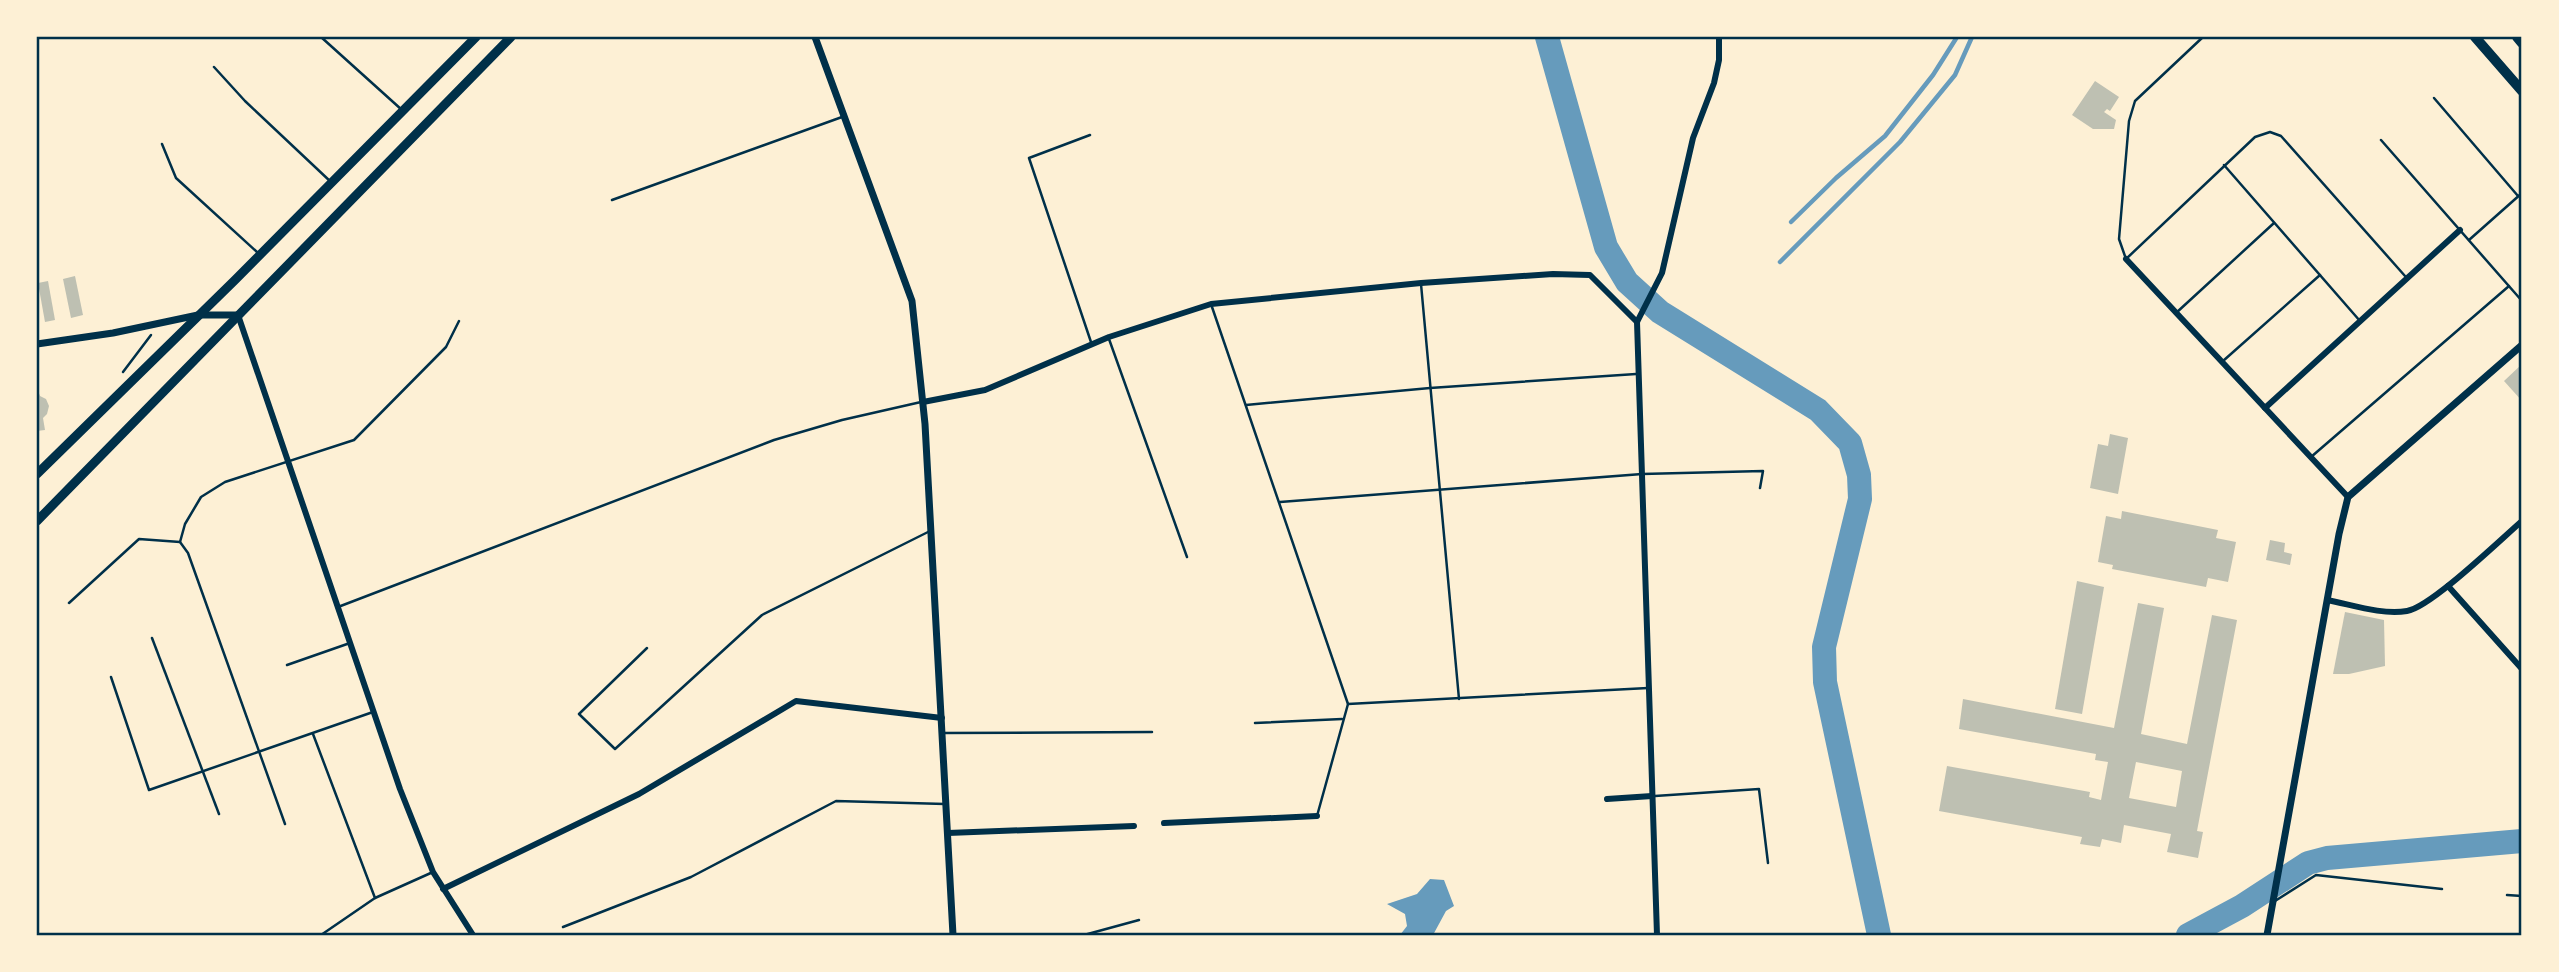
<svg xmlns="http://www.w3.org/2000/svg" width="2559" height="972" viewBox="0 0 2559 972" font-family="Rubik,sans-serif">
	<rect width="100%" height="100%" fill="#fdf0d5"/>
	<!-- water -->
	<path fill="#669bbc" d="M1430,879L1444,880L1454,906L1446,911L1433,935H1400L1407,926L1405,914L1387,904L1417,894Z"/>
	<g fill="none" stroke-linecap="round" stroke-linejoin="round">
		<!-- stream -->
		<g stroke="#669bbc" stroke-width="4.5">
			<path d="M1791,222L1836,178L1885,136L1933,75L1957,37"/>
			<path d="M1780,262L1900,142L1955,75L1972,37"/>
		</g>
		<!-- river -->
		<g stroke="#669bbc" stroke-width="24">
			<path d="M1547,37L1606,247L1627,282L1660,312L1818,410L1850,443L1859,475L1860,499L1824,647L1825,682L1879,935"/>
			<path d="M2188,935L2242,906L2308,863L2327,858L2522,841"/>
		</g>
	</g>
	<!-- building -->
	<g fill="#bec0b2" fill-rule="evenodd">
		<path d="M2095,81L2119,97L2110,111L2107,109L2104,112L2116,120L2114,129H2093L2072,115Z"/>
		<path d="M75,276L83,315L71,318L63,279Z"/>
		<path d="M48,281L55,320L45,322L38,283Z"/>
		<path d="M2522,364V401L2504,381Z"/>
		<path d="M37,388L40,396L46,399L49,406L47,414L43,418L45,430L37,431Z"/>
		<path d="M2110,434L2128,438L2118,494L2090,488L2098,444L2108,446Z"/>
		<path d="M2122,511L2218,530L2216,538L2236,542L2228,582L2208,578L2206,587L2112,569L2113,565L2098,562L2106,516L2121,519Z"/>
		<path d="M2270,540L2285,543L2284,552L2292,554L2290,565L2266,560Z"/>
		<path d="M2077,581L2104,587L2082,714L2055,709Z"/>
		<path d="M2138,603L2164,608L2141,734L2187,744L2212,615L2237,620L2197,831L2203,832L2198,858L2167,852L2171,834L2124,825L2121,843L2102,839L2100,847L2080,844L2082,837L1939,811L1947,766L2090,792L2089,797L2101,800L2108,762L2095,760L2096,754L1959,729L1963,699L2114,728ZM2136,762L2182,771L2176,807L2129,798Z"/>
		<path d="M2345,612L2384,620L2385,666L2349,674H2333Z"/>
	</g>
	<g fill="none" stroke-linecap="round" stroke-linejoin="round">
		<!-- path -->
		<path stroke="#003049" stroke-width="2.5" d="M123,372L151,335"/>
		<!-- service -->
		<g stroke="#003049" stroke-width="2.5">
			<path d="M321,37L402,110"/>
			<path d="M2138,37H2142"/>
			<path d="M2203,37L2135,101L2129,121L2119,239L2126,259L2255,137L2270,132L2281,136L2405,276"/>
			<path d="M214,67L245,101L331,182"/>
			<path d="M2434,98L2518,196"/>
			<path d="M1090,135L1029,158L1092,345"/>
			<path d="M2381,140L2522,301"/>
			<path d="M162,144L176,178L257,252"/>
			<path d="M2224,165L2360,321"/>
			<path d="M612,200L842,117"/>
			<path d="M2469,240L2522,193"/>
			<path d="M1421,284L1459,699"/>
			<path d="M1212,307L1348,704L1317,816"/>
			<path d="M2176,313L2274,223"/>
			<path d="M1109,339L1187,557"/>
			<path d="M2223,361L2320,275"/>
			<path d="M1246,405L1430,388L1636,374"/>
			<path d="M2311,457L2509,286"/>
			<path d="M1280,502L1642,474L1763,471L1760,488"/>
			<path d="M180,542L185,524L201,497L225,482L354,440L446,347L459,321"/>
			<path d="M69,603L139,539L180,542L188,553L285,824"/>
			<path d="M338,607L774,440L842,420L921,402"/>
			<path d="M152,638L219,814"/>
			<path d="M647,648L579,714L615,749L762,615L930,531"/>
			<path d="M287,665L350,643"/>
			<path d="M111,677L149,790L373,712"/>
			<path d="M1348,704L1648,688"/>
			<path d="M1255,723L1342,719"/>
			<path d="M942,733L1152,732"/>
			<path d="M313,734L375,898"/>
			<path d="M1655,796L1759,789L1768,863"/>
			<path d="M2507,895L2522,896"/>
			<path d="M2275,901L2316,875L2442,889"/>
			<path d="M563,927L691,877L836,801L945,804"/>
			<path d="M321,935L375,898L433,872"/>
			<path d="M1084,935L1139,920"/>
		</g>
		<!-- minor -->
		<g stroke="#003049" stroke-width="6">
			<path d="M2126,259L2348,497"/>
			<path d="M238,315L400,789L433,872L473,935"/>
			<path d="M923,402L985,390L1109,337L1211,304L1421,283L1553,274L1590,275L1637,322"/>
			<path d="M2265,408L2460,230"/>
			<path d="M2448,586L2522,669"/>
			<path d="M2327,600C2353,605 2381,615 2407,611C2431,607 2500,540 2522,521"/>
			<path d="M1607,799L1652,796"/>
			<path d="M1164,823L1317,816"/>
			<path d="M948,833L1134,826"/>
			<path d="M443,889L639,794L796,701L942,718"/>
			<path d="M1657,935L1637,322L1662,273L1693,138L1714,83L1719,60V37"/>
		</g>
		<!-- tertiary -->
		<g stroke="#003049" stroke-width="7">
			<path d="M815,37L912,301L925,424L953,935"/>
			<path d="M37,344L113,333L198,315H238"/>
			<path d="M2267,935L2339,534L2348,497L2522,345"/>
		</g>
		<!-- secondary -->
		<g stroke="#003049" stroke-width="9">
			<path d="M37,474L235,280L476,37"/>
			<path d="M37,521L511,37"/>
		</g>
		<!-- primary -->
		<g stroke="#003049" stroke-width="10">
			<path d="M2475,37L2522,91"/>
			<path d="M2517,37L2522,43"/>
		</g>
	</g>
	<!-- border -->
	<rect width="2559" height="972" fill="none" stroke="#fdf0d5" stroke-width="77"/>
	<rect x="38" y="38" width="2482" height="896" fill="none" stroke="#003049" stroke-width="2.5"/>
</svg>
